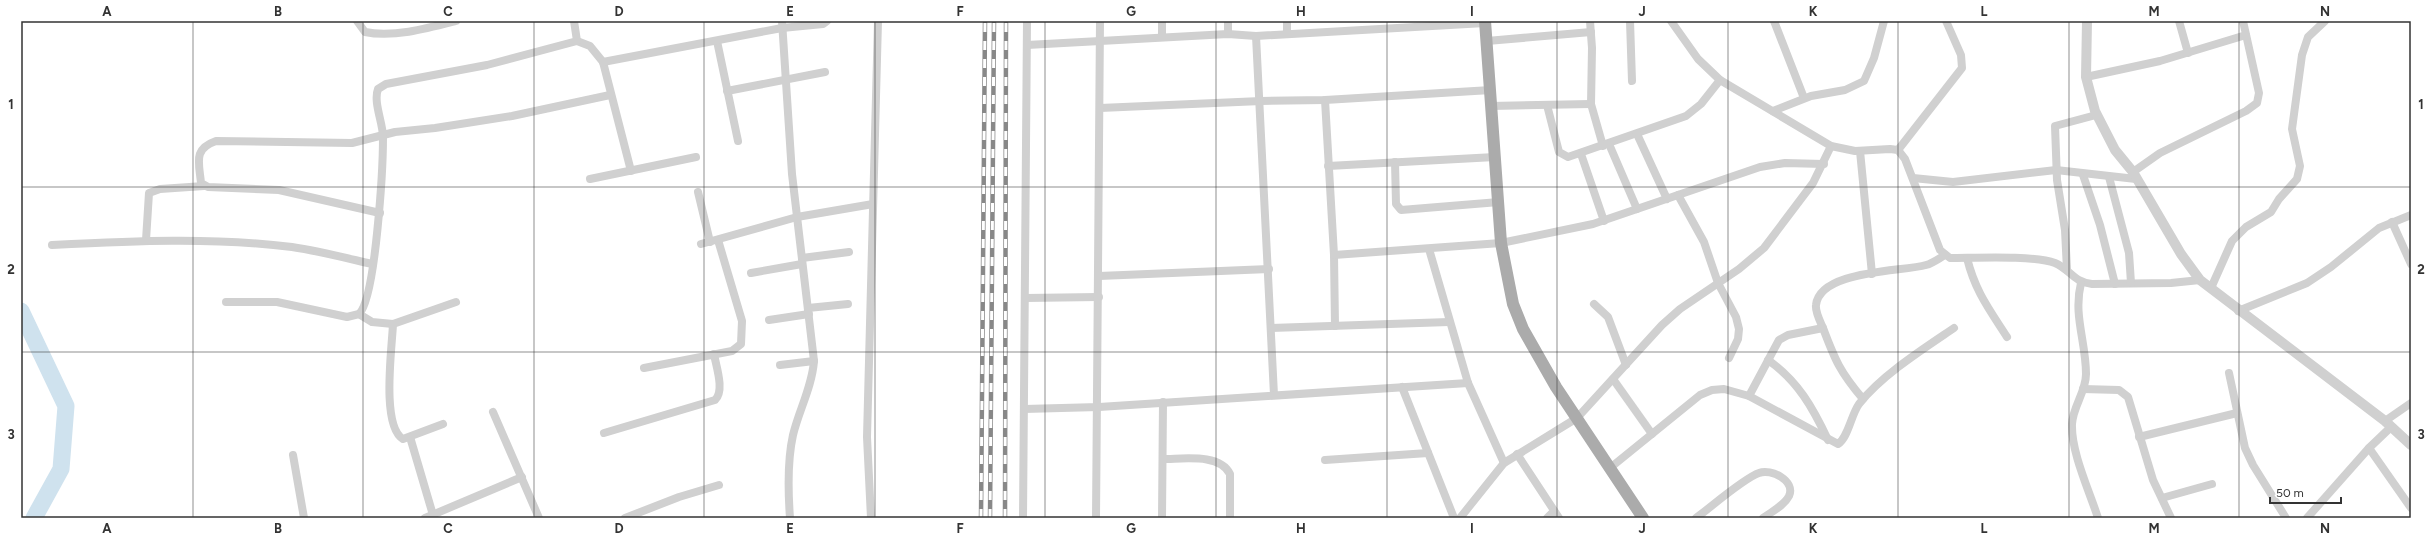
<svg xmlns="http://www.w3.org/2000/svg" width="2432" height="539" viewBox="0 0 2432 539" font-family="Figtree,sans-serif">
	<rect width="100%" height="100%" fill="#fff"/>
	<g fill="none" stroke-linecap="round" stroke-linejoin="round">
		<!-- river -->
		<path stroke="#cfe2ee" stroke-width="17" d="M21,311L66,406L61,469L34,518"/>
		<!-- minor -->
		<g stroke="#d0d0d0" stroke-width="8">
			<path d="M357,21L365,32C393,38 429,28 456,21"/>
			<path d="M782,21L792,174L814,361C812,387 799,410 793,435C787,462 788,491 790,518"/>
			<path d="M1162,21V37"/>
			<path d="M1228,21V34"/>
			<path d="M1287,21V34"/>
			<path d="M1590,21L1592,48L1591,104L1603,146"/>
			<path d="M1630,21L1632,81"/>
			<path d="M1671,21L1698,59L1720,80L1831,146L1855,151L1890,149L1898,150L1905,159L1940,250L1950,258C1975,258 2034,255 2055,263C2071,270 2073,282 2092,284L2171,283L2200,280"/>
			<path d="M1774,21L1804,98"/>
			<path d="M2179,21L2188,53"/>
			<path d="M1256,36L1274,395"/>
			<path d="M577,41L590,46L603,62L631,171"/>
			<path d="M717,41L738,141"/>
			<path d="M1487,41L1591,32"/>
			<path d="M1027,45L1228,34L1256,36L1485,23"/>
			<path d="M603,62L782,28L823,24L827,21"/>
			<path d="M2086,77L2160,61L2246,35"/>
			<path d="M727,91L825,72"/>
			<path d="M1325,100L1334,255L1335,326"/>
			<path d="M1547,105L1559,152L1568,157L1686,116L1701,104L1720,80"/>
			<path d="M1491,106L1591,104"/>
			<path d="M1100,108L1261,101L1325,100L1491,90"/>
			<path d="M1773,111L1811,96L1845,90L1864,81L1874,58L1884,21"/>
			<path d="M1637,134L1667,199"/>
			<path d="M1609,144L1637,209"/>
			<path d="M1898,150L1962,68L1961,55L1946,21"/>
			<path d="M1860,151L1872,274"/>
			<path d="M1581,154L1604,221"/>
			<path d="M1395,162L1396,204L1401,210L1499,202"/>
			<path d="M1328,166L1495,157"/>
			<path d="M2133,172L2160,153L2246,111L2257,103L2259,93L2243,21"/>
			<path d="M2083,175L2100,225L2115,284"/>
			<path d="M2109,177L2129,253L2131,283"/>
			<path d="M1913,178L1953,182L2056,170L2136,179"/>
			<path d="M590,179L696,157"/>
			<path d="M698,192L710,242"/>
			<path d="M1678,195L1704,242L1718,283L1736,317L1739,329L1738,339L1729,358"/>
			<path d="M380,213L279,190L208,187L201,183C199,162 193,149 216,141L352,143L395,132L435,128L512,116L610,95"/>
			<path d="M2392,222L2411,264"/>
			<path d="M146,240L149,193L160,189L204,186"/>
			<path d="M701,244L797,217L873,204"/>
			<path d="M52,245C132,241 212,237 292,247C319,251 346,258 372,264"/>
			<path d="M1429,249L1468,383L1504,463"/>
			<path d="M1334,255L1501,243L1593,224L1760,167L1785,163L1824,164"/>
			<path d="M802,258L849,252"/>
			<path d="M1967,258C1975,291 1989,309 2007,337"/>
			<path d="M2067,270L2065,230L2057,180L2055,126L2096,115"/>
			<path d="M751,273L802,264"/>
			<path d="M1099,276L1269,269"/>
			<path d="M2081,283C2073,315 2086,342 2086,374C2086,392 2073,406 2072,424C2071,452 2089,490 2098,518"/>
			<path d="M2211,288L2232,241L2246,227L2271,212L2279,199L2297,179L2300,166L2292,129L2302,55L2308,37L2325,21"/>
			<path d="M1025,298L1099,297"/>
			<path d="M226,302H277L347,317L359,314C376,298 383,165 383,137C383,123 373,102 378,89L386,84L487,65L577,41L574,21"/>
			<path d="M1594,304L1608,317L1626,365"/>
			<path d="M808,308L848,304"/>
			<path d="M2238,311L2307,283L2331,267L2379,228L2411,215"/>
			<path d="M359,314L372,322L393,324L456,302"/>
			<path d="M769,320L809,314"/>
			<path d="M393,324C392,348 381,426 403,439L443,424"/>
			<path d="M1271,328L1449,322"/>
			<path d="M1768,360C1798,381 1813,408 1828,440"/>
			<path d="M780,365L814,361"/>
			<path d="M644,368L732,351L741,344L742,321L718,240"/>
			<path d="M2229,373L2245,448L2253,465L2286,518"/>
			<path d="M1613,379L1652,434"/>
			<path d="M1402,387L1454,518"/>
			<path d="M2083,389L2119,390L2128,397L2153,480L2171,518"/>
			<path d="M1749,396L1779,340L1788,335L1823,328"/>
			<path d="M1863,399C1840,372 1835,360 1823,328C1820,321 1815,312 1816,305C1820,270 1901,272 1926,265C1933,263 1938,259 1945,255"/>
			<path d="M1024,409L1099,407L1468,383"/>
			<path d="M493,412L539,518"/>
			<path d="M2385,421L2411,403"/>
			<path d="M604,433L715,400C725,391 716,366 714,354"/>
			<path d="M410,437L433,515"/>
			<path d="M2139,437L2237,413"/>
			<path d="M2369,448L2411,508"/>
			<path d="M1517,454L1559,518"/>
			<path d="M293,455L304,518"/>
			<path d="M1163,459C1183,459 1220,453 1230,474V518"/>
			<path d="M1325,460L1428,453"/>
			<path d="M1610,468L1700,395L1712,390L1724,389L1749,396L1838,444C1848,438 1851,415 1859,404C1882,375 1923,349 1954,328"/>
			<path d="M2162,498L2212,484"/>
			<path d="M425,518L522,477"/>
			<path d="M625,518L679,497L719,485"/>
			<path d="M871,518L867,437L878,21"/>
			<path d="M1023,518L1027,21"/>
			<path d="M1096,518L1100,21"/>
			<path d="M1162,518L1163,402"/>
			<path d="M1460,518L1504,463L1577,418L1662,325L1680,309L1739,269L1764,248L1813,183L1831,146"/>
			<path d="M1547,518L1554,511"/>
			<path d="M1696,518C1711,507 1744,478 1759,473C1771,468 1796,481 1789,496C1784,506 1771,512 1763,518"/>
			<path d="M2307,518L2369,448L2391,427"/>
		</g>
		<!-- tertiary -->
		<path stroke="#d0d0d0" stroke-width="10" d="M2087,21L2086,77L2095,111L2115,150L2133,172L2181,254L2200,280L2385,421L2411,445"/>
		<!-- primary -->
		<path stroke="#ababab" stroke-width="12" d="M1485,21L1501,243L1513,304L1523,329L1556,387L1643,518"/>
		<!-- rail casing -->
		<g stroke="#888" stroke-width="4.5">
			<g id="rail">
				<path d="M981,518L985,21"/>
				<path d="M990,518L994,21"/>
				<path d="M1005,518L1006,21"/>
			</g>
		</g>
		<!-- rail -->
		<use href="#rail" stroke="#fff" stroke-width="3" stroke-dasharray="9" stroke-linecap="butt"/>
	</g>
	<!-- grid -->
	<path fill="none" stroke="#333" stroke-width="1" stroke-opacity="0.55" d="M193,21V518M363,21V518M534,21V518M704,21V518M875,21V518M1045,21V518M1216,21V518M1387,21V518M1557,21V518M1728,21V518M1898,21V518M2069,21V518M2239,21V518M21,187H2411M21,352H2411"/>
	<!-- border -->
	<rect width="2432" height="539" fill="none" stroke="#ffffff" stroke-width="44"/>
	<!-- scale -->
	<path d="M2270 497v6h71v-6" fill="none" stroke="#333333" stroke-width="2"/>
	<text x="2276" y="497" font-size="12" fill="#333333" stroke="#ffffff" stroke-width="3" paint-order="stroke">50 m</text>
	<rect x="22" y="22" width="2388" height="495" fill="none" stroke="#333" stroke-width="1.5"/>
	<g font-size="13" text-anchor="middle" font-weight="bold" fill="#333">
		<text x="107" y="16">A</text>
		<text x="278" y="16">B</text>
		<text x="448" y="16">C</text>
		<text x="619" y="16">D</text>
		<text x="790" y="16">E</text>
		<text x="960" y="16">F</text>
		<text x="1131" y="16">G</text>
		<text x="1301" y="16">H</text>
		<text x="1472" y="16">I</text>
		<text x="1642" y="16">J</text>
		<text x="1813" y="16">K</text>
		<text x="1984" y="16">L</text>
		<text x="2154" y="16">M</text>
		<text x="2325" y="16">N</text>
		<text x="11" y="109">1</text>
		<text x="2421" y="109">1</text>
		<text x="11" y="274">2</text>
		<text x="2421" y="274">2</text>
		<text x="11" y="439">3</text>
		<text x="2421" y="439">3</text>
		<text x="107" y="533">A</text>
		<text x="278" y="533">B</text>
		<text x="448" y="533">C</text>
		<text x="619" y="533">D</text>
		<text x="790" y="533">E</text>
		<text x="960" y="533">F</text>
		<text x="1131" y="533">G</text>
		<text x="1301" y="533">H</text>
		<text x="1472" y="533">I</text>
		<text x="1642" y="533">J</text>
		<text x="1813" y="533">K</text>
		<text x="1984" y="533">L</text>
		<text x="2154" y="533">M</text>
		<text x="2325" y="533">N</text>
	</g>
</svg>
